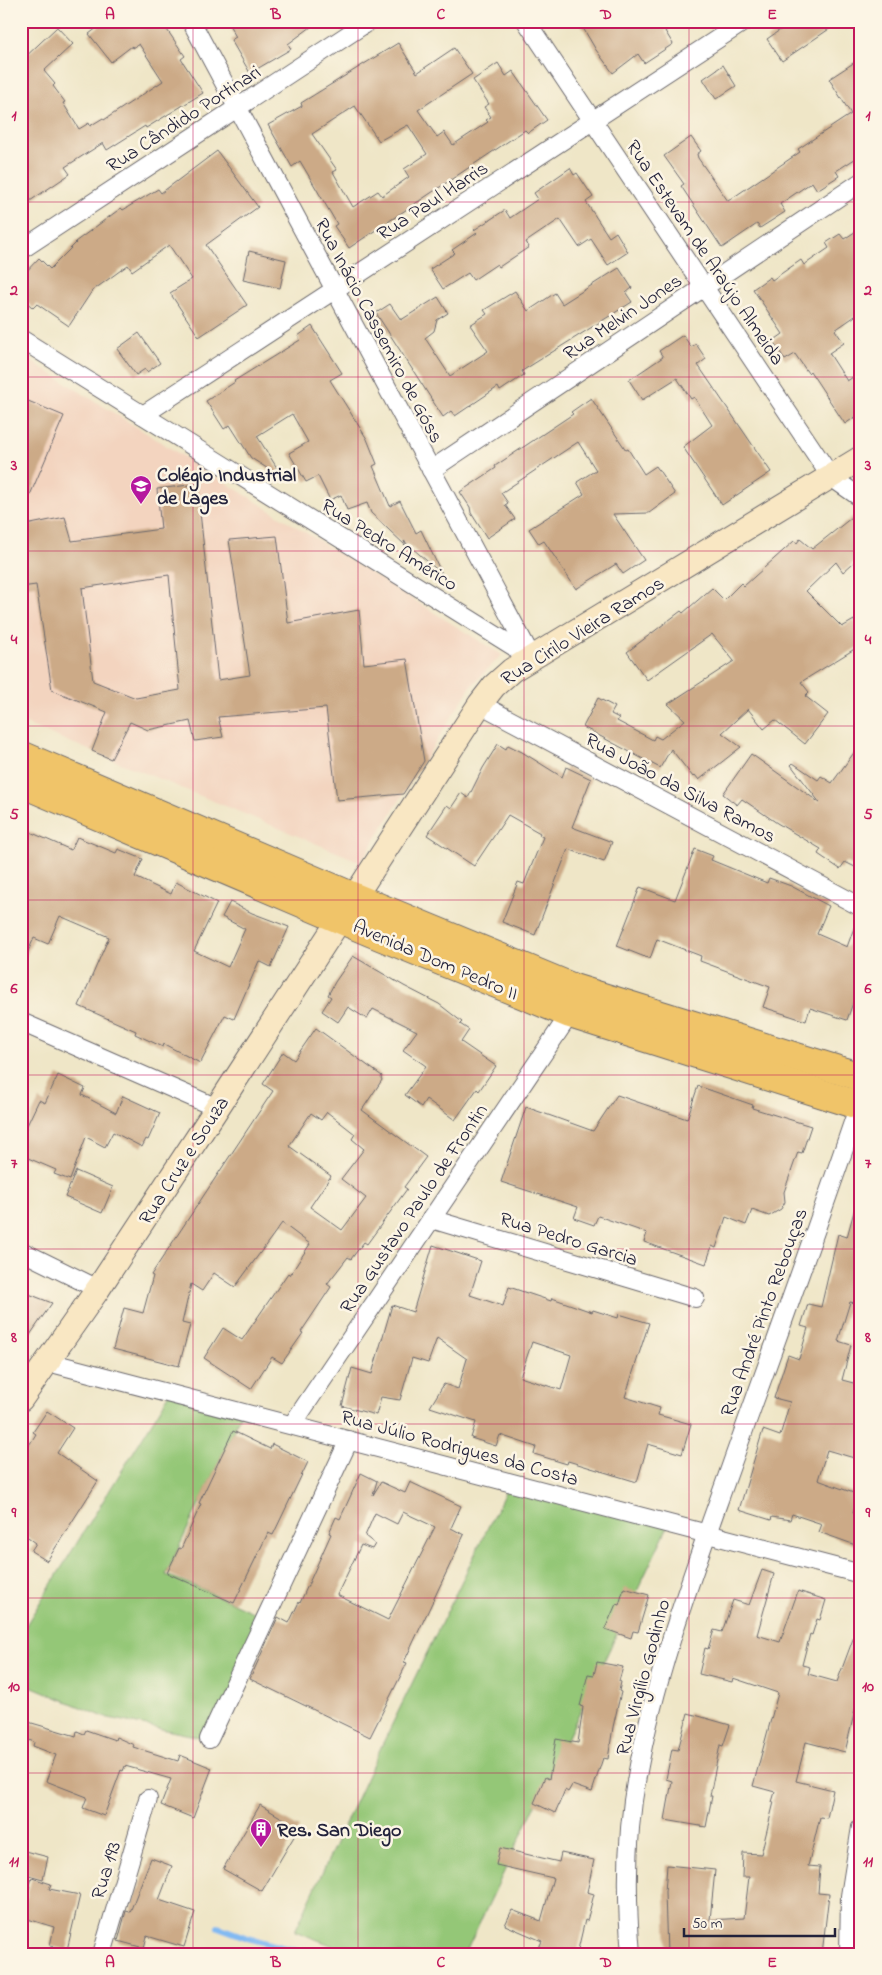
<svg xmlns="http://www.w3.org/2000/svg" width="882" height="1975" viewBox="0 0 882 1975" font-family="'Indie Flower',sans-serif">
	<rect width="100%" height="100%" fill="#fcf5e5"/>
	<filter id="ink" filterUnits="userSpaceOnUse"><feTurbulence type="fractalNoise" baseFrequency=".02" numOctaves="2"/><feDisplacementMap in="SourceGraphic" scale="10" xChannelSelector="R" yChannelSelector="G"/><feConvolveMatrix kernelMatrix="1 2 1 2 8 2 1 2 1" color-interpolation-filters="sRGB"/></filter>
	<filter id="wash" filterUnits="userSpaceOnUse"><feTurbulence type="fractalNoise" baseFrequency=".0096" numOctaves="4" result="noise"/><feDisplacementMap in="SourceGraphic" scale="20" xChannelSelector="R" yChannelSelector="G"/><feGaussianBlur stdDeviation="1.12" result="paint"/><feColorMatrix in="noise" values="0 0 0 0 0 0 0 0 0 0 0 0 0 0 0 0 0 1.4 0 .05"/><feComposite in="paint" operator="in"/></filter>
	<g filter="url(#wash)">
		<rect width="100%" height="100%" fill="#efe6c7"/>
		<!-- built -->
		<path fill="#f3d4bf" d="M21,355L502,655L471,686L361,862L21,722Z"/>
		<!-- green -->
		<g fill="#94c777" stroke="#5b7459">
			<path d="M170,1393L242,1412L166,1575L200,1588L266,1618L209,1739L104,1717L21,1682V1633Z"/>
			<path d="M510,1482L669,1524L465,1954H354L295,1931L381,1747Z"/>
		</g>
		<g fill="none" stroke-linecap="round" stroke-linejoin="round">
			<!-- stream -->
			<path stroke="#82baf2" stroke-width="6" d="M218,1927L248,1938L308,1954"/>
		</g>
		<g id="blocks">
			<!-- building -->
			<g fill="#ccaa87" fill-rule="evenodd">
				<path d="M106,21H161L185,56L181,59L203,93L146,128L145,126L107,150L103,143L65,167L70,174L21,207V61L57,27L73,44L44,71L55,84L53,86L65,102L63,103L79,129L89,123L90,126L103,118L104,120L163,81L139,44L133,48L132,46L111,62L89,34Z"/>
				<path d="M227,21H319L288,44L291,49L250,73L231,40L236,37Z"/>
				<path d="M579,21H681L665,31L673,44L644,63L638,54L613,73L596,50Z"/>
				<path d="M793,21H841L782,61L767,39Z"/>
				<path d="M398,43L417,73L454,48L472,74L418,110L437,137L444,132L453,145L488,122L486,120L491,117L484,107L489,104L473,80L498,63L506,76L513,71L547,120L528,133L525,130L349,248L334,226L337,224L300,161L292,167L268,125L302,106L301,103ZM355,106L379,141L408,125L427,154L404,169L409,177L382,196L378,191L353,207L333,172L337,170L312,134Z"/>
				<path d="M855,62L861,70V155L836,171L839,176L817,190L812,182L780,204L785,212L760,228L757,224L722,248L681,186L684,184L664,156L691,137L701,151L697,154L698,158L728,201L800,152L798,149L851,114L829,79Z"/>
				<path d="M723,65L736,86L716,99L703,79Z"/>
				<path d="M217,151L258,207L206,245L247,305L199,337L170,293L192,279L169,245L132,271L128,265L92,291L69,326L37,304L33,308L21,297V277L39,258L50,269L76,243L75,242L121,208L123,210L158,189L161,193Z"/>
				<path d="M570,168L574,175L577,173L593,197L586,202L609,237L616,232L628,252L608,265L591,239L579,247L560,219L526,242L529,247L499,267L497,264L473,280L468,273L443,289L430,269L455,253L452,250L477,233L474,230L505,210L510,218L538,199L534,193Z"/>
				<path d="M861,228V312L835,330L844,343L829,353L847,381L861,372V413L845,424L810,371L808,373L795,354L785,360L773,341L783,334L753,289L770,277L772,280L801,260L804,265L829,248L826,243L840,234L844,239Z"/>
				<path d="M249,251L286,260L280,288L243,280Z"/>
				<path d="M619,268L632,288L626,293L632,302L522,371L524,375L500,391L498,387L455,416L451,411L443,417L376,313L390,304L401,320L438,297L448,313L437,320L434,331L425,338L450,376L488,351L470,325L487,314L484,310L515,291L528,311L555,293L562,304Z"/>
				<path d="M312,326L342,373L330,380L367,439L377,464L373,466L390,506L400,501L416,533L421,530L442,574L404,541L406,546L371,513L367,503L347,510L341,495L330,500L318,476L306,482L289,453L308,442L292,414L257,436L284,479L251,458L230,425L224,429L206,401L235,382L234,381L300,340L298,336Z"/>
				<path d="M139,333L160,363L147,372L145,369L136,375L117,349Z"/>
				<path d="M683,335L691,347L696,344L706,359L698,365L771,472L722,505L683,447L712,425L694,397L691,399L677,378L642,400L629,380L663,357L659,351Z"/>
				<path d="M21,398L64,416L21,516Z"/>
				<path d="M591,398L626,450L628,449L644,474L656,466L675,494L649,513L613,514L644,560L623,574L616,564L576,589L544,541L539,544L529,529L584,494L577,482L596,470L578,442L501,493L508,503L505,505L515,519L487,538L471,513L470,507L460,492L496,468L495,466L573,414L571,412Z"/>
				<path d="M197,484L218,680L250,675L229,540L277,536L288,623L359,610L364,664L407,659L424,761L403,794L337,800L326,708L218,717L223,737L195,741L190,721L148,730L130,722L111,759L92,751L107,712L52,690L36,585L21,587V526L65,517L72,541L161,529L157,489ZM169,575L180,690L136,698L93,681L82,588Z"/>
				<path d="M861,510V556L843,572L836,562L806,591L842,627L854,620L861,633V645L801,682L809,692L805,696L828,714L805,744L775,720L764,729L748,709L722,733L741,747L699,780L695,775L693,777L671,749L660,768L583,727L598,698L615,707L611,714L619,718L617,721L653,740L655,736L661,739L685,720L668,704L734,661L712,634L647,680L627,652L681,611L683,613L712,588L724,600L741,583L744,586L794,541L797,543L800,539L812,549Z"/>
				<path d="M861,743V870L845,862L840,869L818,854L821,849L777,823L742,799L737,805L723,794L751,754L820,803L791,765L793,763L818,780L821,776L832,783Z"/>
				<path d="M498,744L506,749L508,745L522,752L562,777L566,767L591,779L572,827L612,842L604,862L568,849L535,935L502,922L518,882L524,884L543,837L539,835L540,833L508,815L474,866L427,835L447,805L451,808L461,793L468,798L483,768Z"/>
				<path d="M21,828L71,850L77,837L116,853L118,849L143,859L135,877L171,894L176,882L217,903L194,951L228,967L245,929L222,917L230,902L252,913L289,927L271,967L259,961L234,1019L225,1015L200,1063L164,1044L163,1047L135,1034L136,1031L79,1006L109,937L60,916L48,944L34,938L21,967Z"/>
				<path d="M695,849L713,856L711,860L767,883L769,878L791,886L829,906L817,934L847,947L858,917L861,918V980L847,1020L810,1008L806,1021L763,1007L770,987L700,961L701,956L657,939L650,959L617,946L640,887L675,900Z"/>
				<path d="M353,956L404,986L439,1004L462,1022L460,1024L469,1030L461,1042L496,1066L479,1091L477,1089L455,1120L426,1099L421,1107L405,1095L426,1066L403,1050L417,1031L373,1009L367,1019L348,1007L338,1022L322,1011L331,997L328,995L335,982Z"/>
				<path d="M316,1028L382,1076L381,1078L382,1080L362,1110L426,1157L404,1187L407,1189L367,1244L364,1242L351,1259L348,1257L327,1284L331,1287L301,1332L303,1333L282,1363L272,1357L251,1389L204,1358L223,1328L242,1340L288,1273L290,1275L310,1244L282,1223L235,1287L214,1273L202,1291L191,1284L182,1323L190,1325L179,1366L113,1349L124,1308L143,1313L153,1276L151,1275L273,1091L263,1084L283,1052L294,1060ZM327,1112L355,1134L352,1139L364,1149L341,1179L366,1198L342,1230L310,1207L331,1176L289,1146L311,1113L321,1120Z"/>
				<path d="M58,1075L85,1088L82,1095L116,1113L123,1096L160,1113L148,1140L146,1139L142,1147L113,1132L105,1147L86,1137L70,1180L54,1174L56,1170L21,1155V1138L39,1100L45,1103Z"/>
				<path d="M698,1086L753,1105L752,1108L811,1126L802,1153L798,1152L784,1192L785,1202L781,1209L769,1216L752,1210L746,1225L726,1217L716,1248L712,1246L706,1264L644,1242L647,1233L598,1216L594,1225L574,1218L578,1207L501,1182L526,1107L593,1131L617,1095L687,1119Z"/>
				<path d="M76,1171L113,1187L102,1213L65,1197Z"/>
				<path d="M856,1204H861V1304L850,1302L838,1341L851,1345L842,1380L861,1385V1460L827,1450L818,1480L859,1495L853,1513L861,1516V1547L819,1532L822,1524L792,1514L790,1520L772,1517L771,1520L739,1510L763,1430L780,1436L790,1402L774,1398L784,1367L788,1355L799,1359L808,1328L801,1326L808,1304L821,1307L838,1234L847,1237Z"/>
				<path d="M433,1245L481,1261L470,1295L503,1306L509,1287L551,1301L552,1298L592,1312L593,1310L618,1318L619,1314L649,1323L625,1397L660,1408L658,1415L691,1424L682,1454L648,1444L637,1482L568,1461L567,1464L534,1454L536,1447L500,1435L496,1446L471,1438L476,1422L430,1407L444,1384L458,1389L467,1359L437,1338L428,1363L412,1358L400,1400L381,1397L376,1415L342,1406L352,1368L372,1374L392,1305L413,1312ZM532,1342L571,1355L561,1390L520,1377Z"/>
				<path d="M21,1291L52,1303L21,1348Z"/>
				<path d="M47,1411L73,1428L57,1453L98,1481L47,1561L31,1551L36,1543L21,1532V1458L36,1434L33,1432Z"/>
				<path d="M233,1431L270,1449L272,1444L308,1462L273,1535L268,1533L234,1603L167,1573L179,1548L181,1549L201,1504L199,1503Z"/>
				<path d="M361,1473L377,1481L373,1495L381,1482L405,1493L410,1482L461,1506L451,1528L464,1535L404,1662L407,1663L370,1737L250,1679L278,1617L289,1623L299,1602L300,1603L331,1534L329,1533L336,1517L340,1519ZM403,1512L435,1527L388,1620L337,1595L361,1545L372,1549L375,1544L365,1536L375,1513L397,1524Z"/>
				<path d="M762,1570L774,1574L757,1635L780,1642L798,1591L826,1600L820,1620L817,1619L812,1635L810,1634L802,1665L810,1667L808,1674L837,1682L859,1623H861V1685L845,1752L806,1742L796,1781L833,1790L827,1818L820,1817L808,1866L820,1867L818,1893L829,1894L822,1954H667L665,1892L667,1865L715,1870L710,1920L744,1918L749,1877H742L743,1853L761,1854L774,1802H772L775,1792L753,1786L778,1693L733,1678L732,1682L699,1674L705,1648L708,1649L714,1630L722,1632L733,1600L749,1605Z"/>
				<path d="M624,1588L649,1595L638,1632L633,1631L631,1638L605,1629L616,1604L619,1605Z"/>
				<path d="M597,1662L623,1667L619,1681L621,1682L619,1691L621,1692L613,1727L608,1759L603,1758L592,1792L572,1785L568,1792L565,1790L555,1813L534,1803L545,1777L549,1779L556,1739L578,1743L583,1707L580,1706L588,1674L594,1675Z"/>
				<path d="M688,1713L730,1725L723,1746L720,1745L710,1796H712L706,1827L665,1820L672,1781L666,1779L672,1749L678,1750Z"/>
				<path d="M25,1721L76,1736L77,1731L84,1734L86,1730L115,1740L116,1737L134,1745L133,1747L178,1761L180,1755L212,1768L193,1818L161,1805L171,1779L125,1766L123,1771L121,1770L104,1816L83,1808L87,1797L46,1781L56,1755L33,1746L34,1742L21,1737V1731Z"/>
				<path d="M260,1805L299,1828L262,1891L223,1869Z"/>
				<path d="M500,1848L559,1862L561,1853L594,1860L587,1892L594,1894L587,1921L585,1920L577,1954H536L542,1941L505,1925L512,1910L541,1921L553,1878L496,1865Z"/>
				<path d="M21,1850L48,1857L43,1879L21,1873Z"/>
				<path d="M151,1858L172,1866L159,1900L195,1912L184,1947L147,1936L144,1948L118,1941L126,1911L130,1912Z"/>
				<path d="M32,1878L51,1884L49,1889L80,1895L67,1950L50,1946L54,1927L21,1917Z"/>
			</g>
		</g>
	</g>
	<g filter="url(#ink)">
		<use href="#blocks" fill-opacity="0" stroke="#6a676c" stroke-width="1"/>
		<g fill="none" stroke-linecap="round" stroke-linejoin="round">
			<!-- street casing -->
			<g stroke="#6a676c" stroke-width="20">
				<g id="street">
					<path d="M191,21L532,658"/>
					<path d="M526,21L831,477L861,498"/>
					<path d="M21,250L369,21"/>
					<path d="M21,339L532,658"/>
					<path d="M143,415L745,21"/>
					<path d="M431,470L861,182"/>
					<path d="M480,704L861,907"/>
					<path d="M21,1022L217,1108"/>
					<path d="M431,1219L695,1298"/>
					<path d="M21,1251L98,1289"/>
					<path d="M48,1362L861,1574"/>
					<path d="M292,1425L570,1014"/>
					<path d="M209,1739L349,1440"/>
					<path d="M102,1954L148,1799"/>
					<path d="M631,1954C626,1895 626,1834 637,1776C656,1670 695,1568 731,1466C774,1346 818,1226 859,1105"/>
					<path d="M849,1954L850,1896L861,1827"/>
				</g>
			</g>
			<!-- secondary casing -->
			<g stroke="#6a676c" stroke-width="26">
				<path id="secondary" d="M21,1399L98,1289L217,1108L480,704L494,686L512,670L861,458"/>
			</g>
			<!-- primary casing -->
			<g stroke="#6a676c" stroke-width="30">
				<g id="primary">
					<path d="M21,755L354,897L574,988L861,1077"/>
					<path d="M21,783L370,932L570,1014L861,1106"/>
				</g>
			</g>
			<!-- street -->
			<use href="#street" stroke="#fff" stroke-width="18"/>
			<!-- secondary -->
			<use href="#secondary" stroke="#f9e7c3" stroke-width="24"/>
			<!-- primary -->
			<use href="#primary" stroke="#f0c469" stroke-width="28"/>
		</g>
	</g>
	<!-- grid -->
	<path fill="none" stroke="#c2185b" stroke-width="1" stroke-opacity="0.55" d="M193,21V1954M358,21V1954M524,21V1954M689,21V1954M21,202H861M21,377H861M21,551H861M21,726H861M21,900H861M21,1075H861M21,1249H861M21,1424H861M21,1598H861M21,1773H861"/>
	<!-- icons -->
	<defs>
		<g id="school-pin" transform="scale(1.125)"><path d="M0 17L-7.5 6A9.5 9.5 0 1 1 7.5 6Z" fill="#b5179e" stroke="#fcf5e5"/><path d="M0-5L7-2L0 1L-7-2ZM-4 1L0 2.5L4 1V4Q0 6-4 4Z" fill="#fff"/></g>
		<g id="building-pin" transform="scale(1.125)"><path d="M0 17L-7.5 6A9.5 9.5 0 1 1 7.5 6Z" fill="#b5179e" stroke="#fcf5e5"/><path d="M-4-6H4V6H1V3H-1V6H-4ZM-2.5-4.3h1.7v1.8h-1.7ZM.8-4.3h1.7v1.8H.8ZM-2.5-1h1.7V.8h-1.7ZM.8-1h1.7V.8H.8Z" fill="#fff"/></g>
	</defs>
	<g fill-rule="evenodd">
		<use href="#school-pin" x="141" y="486"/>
		<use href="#building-pin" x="261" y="1829"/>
	</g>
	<g text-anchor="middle" stroke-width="5" stroke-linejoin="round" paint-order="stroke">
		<!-- street labels -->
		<g font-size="20" fill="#22223b" stroke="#fcf5e5">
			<text transform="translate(183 118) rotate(-33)" y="7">Rua Cândido Portinari</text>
			<text transform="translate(432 200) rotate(-33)" y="7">Rua Paul Harris</text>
			<text transform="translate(706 252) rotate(56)" y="7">Rua Estevam de Araújo Almeida</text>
			<text transform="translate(622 316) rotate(-34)" y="7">Rua Melvin Jones</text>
			<text transform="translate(380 330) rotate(62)" y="7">Rua Inácio Cassemiro de Góss</text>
			<text transform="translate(390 544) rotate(32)" y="7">Rua Pedro Américo</text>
			<text transform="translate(582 630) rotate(-32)" y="7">Rua Cirilo Vieira Ramos</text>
			<text transform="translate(681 787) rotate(28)" y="7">Rua João da Silva Ramos</text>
			<text transform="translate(436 959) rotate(23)" y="7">Avenida Dom Pedro II</text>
			<text transform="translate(183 1160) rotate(-57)" y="7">Rua Cruz e Souza</text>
			<text transform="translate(413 1208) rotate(-56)" y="7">Rua Gustavo Paulo de Frontin</text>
			<text transform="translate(569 1238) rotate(17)" y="7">Rua Pedro Garcia</text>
			<text transform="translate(763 1312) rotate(-70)" y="7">Rua André Pinto Rebouças</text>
			<text transform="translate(460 1447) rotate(15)" y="7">Rua Júlio Rodrigues da Costa</text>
			<text transform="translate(642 1677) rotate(-75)" y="7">Rua Virgílio Godinho</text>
			<text transform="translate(105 1870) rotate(-73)" y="7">Rua 193</text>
		</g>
		<!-- poi labels -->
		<g font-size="20" font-weight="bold" fill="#22223b" stroke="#fcf5e5" text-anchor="start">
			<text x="157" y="481">Colégio Industrial<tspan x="157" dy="23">de Lages</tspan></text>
			<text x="277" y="1836">Res. San Diego</text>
		</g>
	</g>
	<!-- margin -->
	<rect width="882" height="1975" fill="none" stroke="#fcf5e5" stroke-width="55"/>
	<!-- scale -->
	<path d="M684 1928v8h151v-8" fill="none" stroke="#22223b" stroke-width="2.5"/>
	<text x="692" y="1928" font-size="15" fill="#22223b" stroke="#fcf5e5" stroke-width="4" paint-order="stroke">50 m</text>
	<rect x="28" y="28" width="826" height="1920" fill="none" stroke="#c2185b" stroke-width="2"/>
	<g font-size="16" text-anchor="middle" font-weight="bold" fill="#c2185b">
		<text x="110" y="19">A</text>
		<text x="276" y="19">B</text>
		<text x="441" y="19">C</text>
		<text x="606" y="19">D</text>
		<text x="772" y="19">E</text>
		<text x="14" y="120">1</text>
		<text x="868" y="120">1</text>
		<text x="14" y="295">2</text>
		<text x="868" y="295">2</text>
		<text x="14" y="470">3</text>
		<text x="868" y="470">3</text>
		<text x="14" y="644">4</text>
		<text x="868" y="644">4</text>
		<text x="14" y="819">5</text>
		<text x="868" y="819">5</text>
		<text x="14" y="993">6</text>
		<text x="868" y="993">6</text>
		<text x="14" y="1168">7</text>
		<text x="868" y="1168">7</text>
		<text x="14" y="1342">8</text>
		<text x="868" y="1342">8</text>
		<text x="14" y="1517">9</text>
		<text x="868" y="1517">9</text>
		<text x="14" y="1691">10</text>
		<text x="868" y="1691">10</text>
		<text x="14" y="1866">11</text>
		<text x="868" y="1866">11</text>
		<text x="110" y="1967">A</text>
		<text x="276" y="1967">B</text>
		<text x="441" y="1967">C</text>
		<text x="606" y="1967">D</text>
		<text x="772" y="1967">E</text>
	</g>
</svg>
